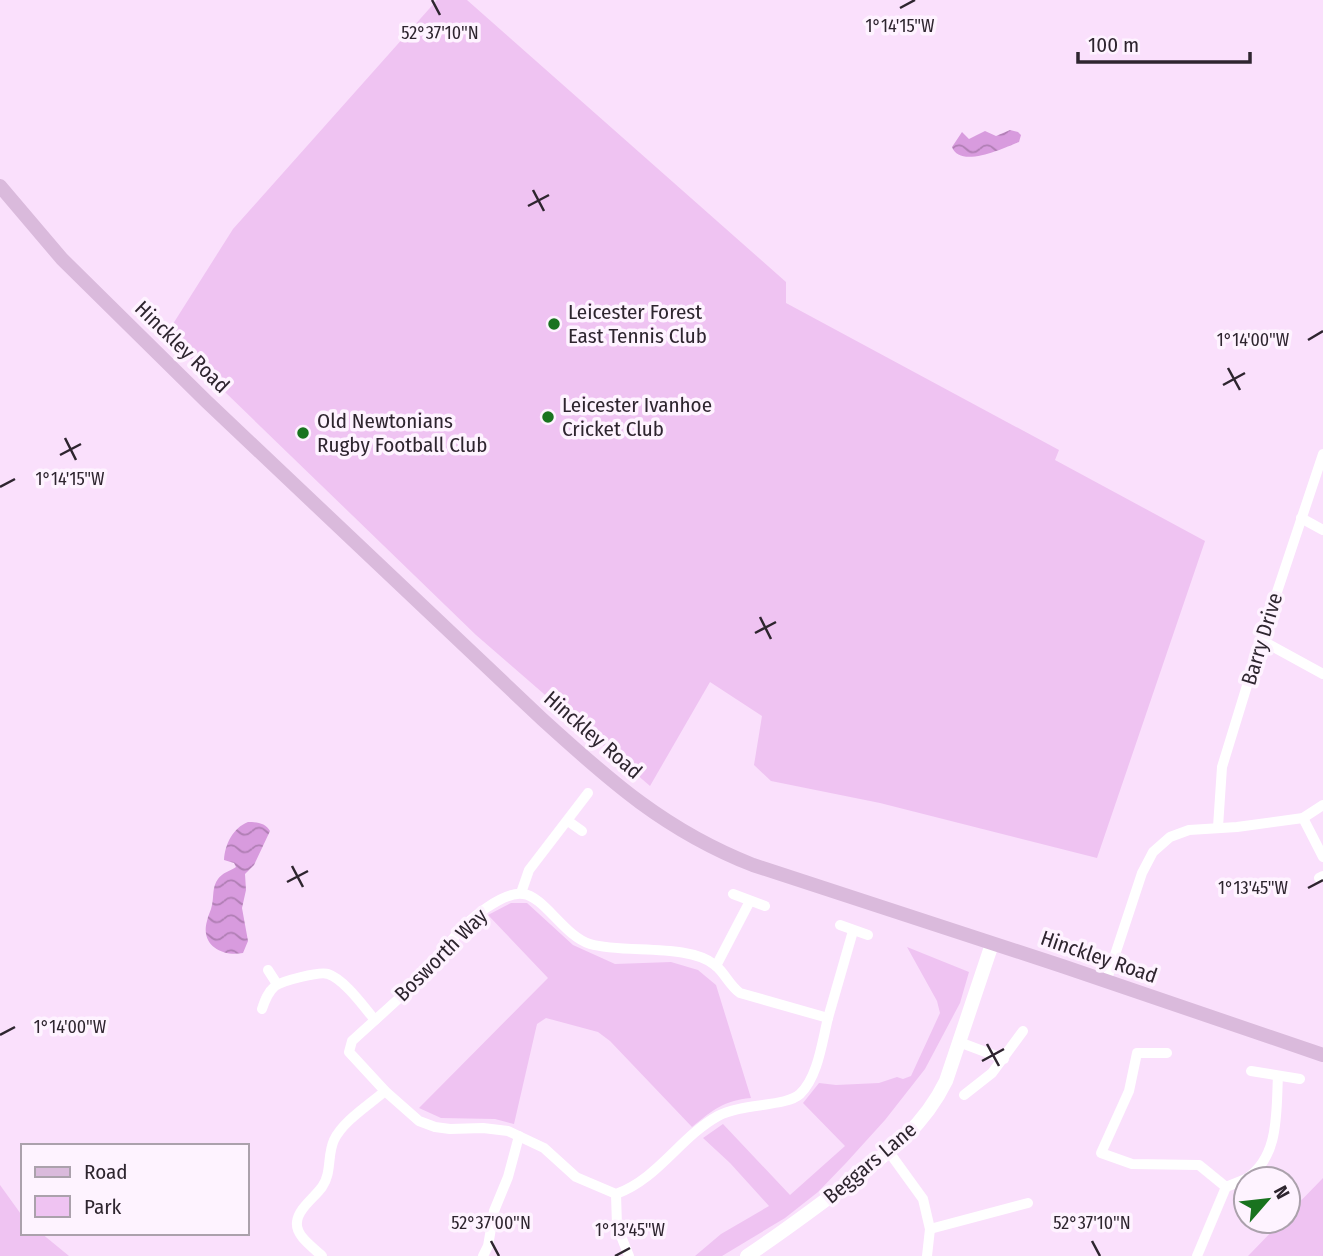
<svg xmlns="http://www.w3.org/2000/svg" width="1323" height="1256" viewBox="0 0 1323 1256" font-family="'Fira Sans Condensed',sans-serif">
	<defs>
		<pattern id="water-waves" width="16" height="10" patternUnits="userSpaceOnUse" patternTransform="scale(1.75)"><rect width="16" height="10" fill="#d89bde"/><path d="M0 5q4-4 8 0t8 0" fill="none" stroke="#b07eb4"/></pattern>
	</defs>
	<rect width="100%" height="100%" fill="#fae0fc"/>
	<!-- green -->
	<g fill="#efc3f2">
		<path d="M437,0H467L786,282V303L1059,450L1055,460L1205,541L1097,858L880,803L771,781L754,765L762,716L710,682L650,786L476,635L166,335L233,229Z"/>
		<path d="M511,903H527L573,945L615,964L671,962L698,970L716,985L751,1098C723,1101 714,1109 692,1127L610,1041L598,1032L546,1018L537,1024L514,1124L495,1119L441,1118L419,1108L548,978L488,915Z"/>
		<path d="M907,947L969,972L960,1003L925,1069L885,1120L846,1163L818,1192L785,1218L722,1256H695L721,1234L769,1206L730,1163L703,1138L723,1124L790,1195L845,1146L803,1103L819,1083L836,1085L879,1083L897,1077L903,1079L911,1076L940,1013L937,1001Z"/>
		<path d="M1323,1178V1256H1248L1282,1221H1288V1214Z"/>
		<path d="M0,1185L23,1217V1233H41L69,1256H0Z"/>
	</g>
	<!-- water -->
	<g fill="url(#water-waves)">
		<path d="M1010,130L1018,132L1021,135L1019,142C1003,148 960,169 952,147L962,132L969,139L985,131L996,136Z"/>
		<path d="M248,822C257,822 266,823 270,831L254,865L245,874L246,890L242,908L248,941L243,953C222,957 200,945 207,921C208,915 211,911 212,905C214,896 212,887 218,879C222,873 230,871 236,867L234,863L224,860C225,844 233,828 248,822Z"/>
	</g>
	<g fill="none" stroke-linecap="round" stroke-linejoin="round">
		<!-- street -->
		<g stroke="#fff" stroke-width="10">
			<path d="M1301,518L1323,530"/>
			<path d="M1261,640L1323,674"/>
			<path d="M1303,818L1323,857"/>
			<path d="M568,821L582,831"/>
			<path d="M1218,827L1222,767L1261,640L1323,454"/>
			<path d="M1319,878L1323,876"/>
			<path d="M521,893L529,870L588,793"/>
			<path d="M733,894L765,906"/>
			<path d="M840,925L868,935"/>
			<path d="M716,966L750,901"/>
			<path d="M268,970L277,984"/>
			<path d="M1106,982L1142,873L1153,852L1170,837L1189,830L1237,827L1303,818L1323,805"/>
			<path d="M262,1009C265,1000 268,992 275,986C282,981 320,971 328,974C344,979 364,1007 375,1020"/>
			<path d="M828,1018L853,931"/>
			<path d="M959,1042L1004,1059"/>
			<path d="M1167,1053H1137L1129,1091L1101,1153L1132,1164L1199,1165L1226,1187"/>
			<path d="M1251,1071L1300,1079"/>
			<path d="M964,1095L992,1073L1023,1031"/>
			<path d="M889,1152L923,1199L930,1229L927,1256"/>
			<path d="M1246,1179C1280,1157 1276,1111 1278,1076"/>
			<path d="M616,1194C658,1179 680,1137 718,1116C742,1103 786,1107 800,1094C818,1077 822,1042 828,1018L740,993C729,985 725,973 715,965C688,943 625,954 590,944C564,936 544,896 523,894C503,891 468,920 456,935C445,948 436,963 423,976C400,998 376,1019 352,1041L349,1052L385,1091L419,1121L435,1127L450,1129L483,1128L508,1131L544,1148L576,1177L616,1194L617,1226L629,1256"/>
			<path d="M930,1229L1028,1203"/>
			<path d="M322,1256C314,1248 295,1236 297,1222C298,1209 314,1198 322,1187C332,1173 327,1155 334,1140C343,1121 369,1105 385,1091"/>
			<path d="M483,1256L488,1246L494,1211L508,1177L519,1136"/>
			<path d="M1197,1256L1226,1187L1246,1179"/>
		</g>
		<!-- secondary -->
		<path stroke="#fff" stroke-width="14" d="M747,1256C780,1234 811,1211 843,1187C885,1155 922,1130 946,1081L992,944"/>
		<!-- primary -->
		<path stroke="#dabadc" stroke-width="14" d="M0,186L62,259L206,401L542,719C610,781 666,831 753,865L1062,966L1323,1055"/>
	</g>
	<!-- ticks -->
	<path fill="none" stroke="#2e252f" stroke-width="2.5" d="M432,0L440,15M900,8L915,0M533,190L544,211M528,206L549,195M1308,340L1323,331M1228,368L1240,390M1223,385L1245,373M65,438L76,460M60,455L81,444M0,487L15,479M760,617L771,639M755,633L776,622M292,866L303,887M287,882L308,871M1308,888L1323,880M0,1035L15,1027M987,1044L999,1066M982,1061L1004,1049M491,1241L499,1256M1092,1241L1100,1256M615,1256L630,1248"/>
	<!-- markers -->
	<g fill="#19731f" stroke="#fef3ff" stroke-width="2.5">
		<circle cx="554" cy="324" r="7"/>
		<circle cx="548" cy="417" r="7"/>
		<circle cx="303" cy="433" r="7"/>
	</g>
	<g text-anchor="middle" stroke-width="7" stroke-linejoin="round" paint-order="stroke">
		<!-- poi labels -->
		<g font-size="21" fill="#2e252f" stroke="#fef3ff" text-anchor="start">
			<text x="568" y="319">Leicester Forest<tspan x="568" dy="24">East Tennis Club</tspan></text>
			<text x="562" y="412">Leicester Ivanhoe<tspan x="562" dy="24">Cricket Club</tspan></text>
			<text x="317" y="428">Old Newtonians<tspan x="317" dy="24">Rugby Football Club</tspan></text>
		</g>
		<!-- street labels -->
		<g font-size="21" fill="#2e252f" stroke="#fef3ff">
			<text transform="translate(182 347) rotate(44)" y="7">Hinckley Road</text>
			<text transform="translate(1262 639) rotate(-73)" y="7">Barry Drive</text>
			<text transform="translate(593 735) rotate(41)" y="7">Hinckley Road</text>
			<text transform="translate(441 955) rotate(-45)" y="7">Bosworth Way</text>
			<text transform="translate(1099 957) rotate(19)" y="7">Hinckley Road</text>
			<text transform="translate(870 1163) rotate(-40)" y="7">Beggars Lane</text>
		</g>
	</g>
	<g font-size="18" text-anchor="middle" fill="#2e252f" stroke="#fef3ff" stroke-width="7" stroke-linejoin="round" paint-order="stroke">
		<text x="900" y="32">1°14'15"W</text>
		<text x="440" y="39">52°37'10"N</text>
		<text x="1253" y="346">1°14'00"W</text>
		<text x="70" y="485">1°14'15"W</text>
		<text x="1253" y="894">1°13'45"W</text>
		<text x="70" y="1033">1°14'00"W</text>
		<text x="491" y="1229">52°37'00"N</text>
		<text x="1092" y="1229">52°37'10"N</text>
		<text x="630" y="1236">1°13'45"W</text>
	</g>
	<!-- legend -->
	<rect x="21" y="1144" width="228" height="91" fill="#fef3ff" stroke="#aba1ac" stroke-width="2"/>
	<rect x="35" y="1167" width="35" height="10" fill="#dabadc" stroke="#aba1ac" stroke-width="2"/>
	<text x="84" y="1179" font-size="21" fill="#2e252f">Road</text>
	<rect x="35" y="1196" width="35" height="21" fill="#efc3f2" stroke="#aba1ac" stroke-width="2"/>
	<text x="84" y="1214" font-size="21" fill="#2e252f">Park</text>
	<!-- north arrow -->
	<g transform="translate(1267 1200) rotate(62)"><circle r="33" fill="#fef3ff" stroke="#aba1ac" stroke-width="2"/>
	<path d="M0-5L12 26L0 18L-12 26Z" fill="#19731f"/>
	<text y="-10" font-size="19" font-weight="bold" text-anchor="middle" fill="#2e252f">N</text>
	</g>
	<!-- scale -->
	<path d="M1078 52v10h172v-10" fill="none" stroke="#2e252f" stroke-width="3.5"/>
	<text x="1088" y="52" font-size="21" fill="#2e252f" stroke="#fef3ff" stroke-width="5" paint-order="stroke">100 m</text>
</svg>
